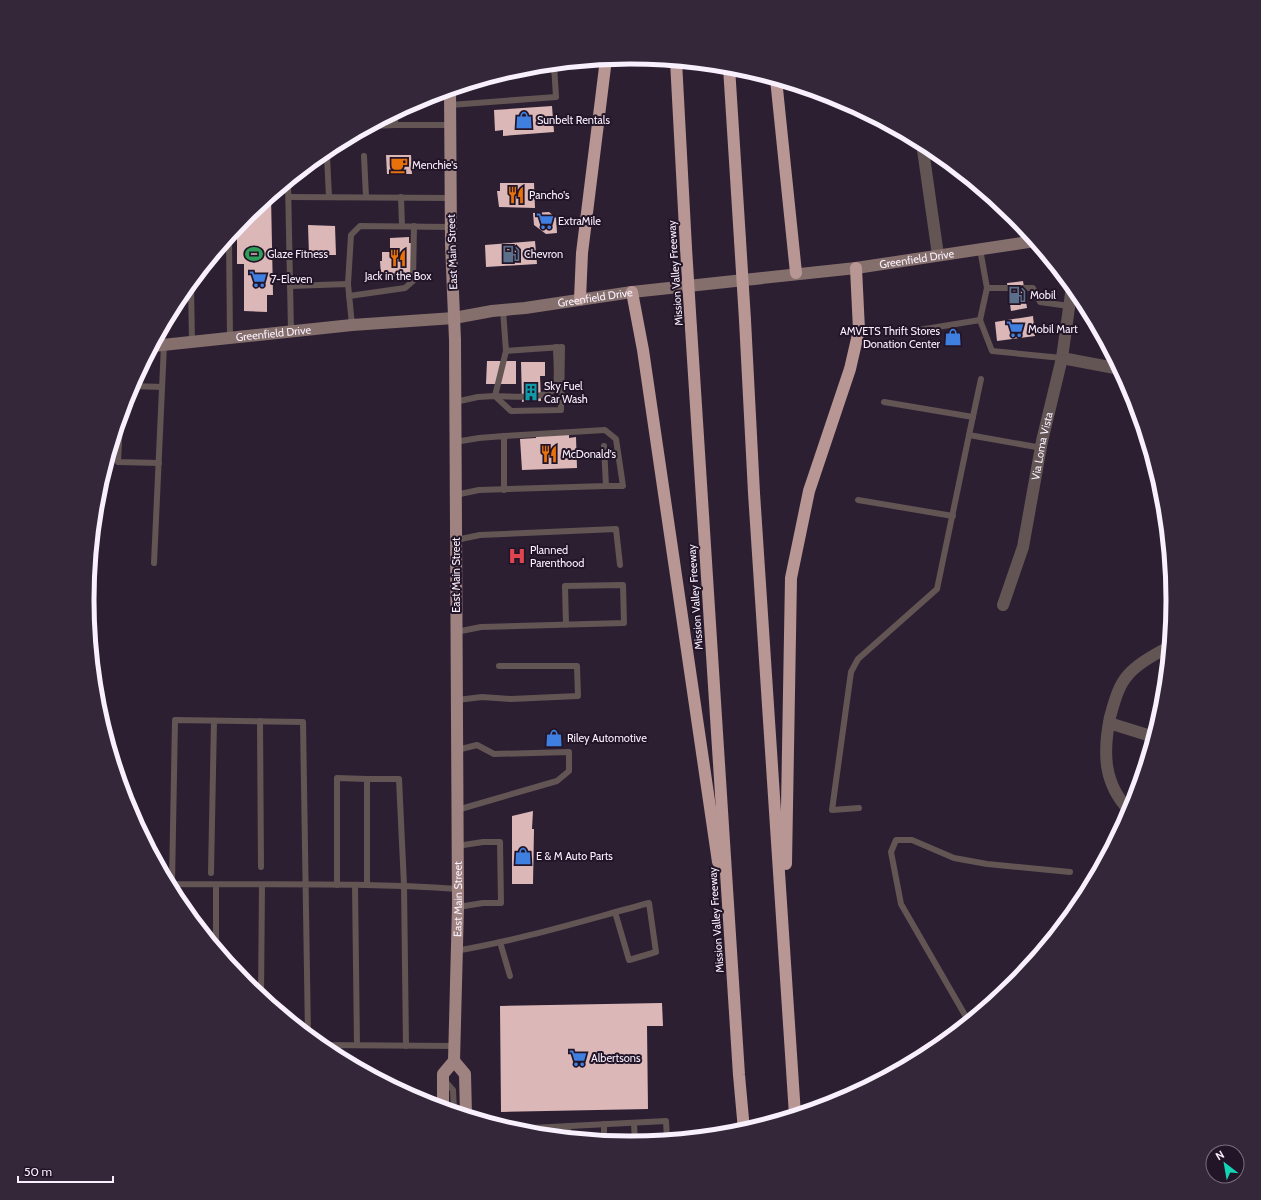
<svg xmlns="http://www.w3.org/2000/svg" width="1261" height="1200" viewBox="0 0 1261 1200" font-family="Cabin,sans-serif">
	<rect width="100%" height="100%" fill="#2d1f32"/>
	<!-- building -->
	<g fill="#dbb8b7">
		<path d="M552,106L554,132L503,136V130L495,131L494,110Z"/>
		<path d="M386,155H411L412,174H387Z"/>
		<path d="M500,183H534L535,208L499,207L497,191H500Z"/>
		<path d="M271,196L273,295H267V312L244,311V264H237V228L247,216Z"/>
		<path d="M549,212L556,218L557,233L546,234L534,225L533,213Z"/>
		<path d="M308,225L335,226L336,255H309Z"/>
		<path d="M409,237V243H412L411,275H407V277L381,275L380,261H382V252H390V238Z"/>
		<path d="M535,241L537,264L486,267L485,245Z"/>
		<path d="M1023,281L1027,308L1011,311L1007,283Z"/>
		<path d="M1033,316L1035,336L997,341L995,322Z"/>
		<path d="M487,361H516V384H486Z"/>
		<path d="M521,362H545V376H540L541,401L522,402Z"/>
		<path d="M569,433V438L576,437L577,468L522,470L520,439L536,438V435Z"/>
		<path d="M533,811L532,829H534L533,884H512V816Z"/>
		<path d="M662,1003L663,1026H647L648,1109L501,1112L500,1006Z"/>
	</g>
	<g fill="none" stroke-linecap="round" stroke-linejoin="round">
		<!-- service -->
		<g stroke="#625554" stroke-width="6">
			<path d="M450,105L556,97L554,65"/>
			<path d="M395,113V125H450"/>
			<path d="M371,126L395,125"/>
			<path d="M327,156L329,197"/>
			<path d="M364,156L366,197"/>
			<path d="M288,182L291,332"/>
			<path d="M289,197L451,198"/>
			<path d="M401,197L402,226"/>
			<path d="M229,238L230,338"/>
			<path d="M980,249L987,288"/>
			<path d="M191,284L192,342"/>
			<path d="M348,284L351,235L360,226L451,227"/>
			<path d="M290,286L348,284L352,325"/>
			<path d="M349,296L405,288L413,281L414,226"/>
			<path d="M980,320L987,288H1033L1040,302L1069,306"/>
			<path d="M919,330L980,320L992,351L1062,358"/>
			<path d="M506,351L495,396C508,396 553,401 556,385C558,373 556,359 556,347"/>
			<path d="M981,379L969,435L1042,448"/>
			<path d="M132,386L162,387"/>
			<path d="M455,402L478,397L495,396L511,411L561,410L562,347L506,351L503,310"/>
			<path d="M884,402L973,417"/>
			<path d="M120,421L118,462L159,463"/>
			<path d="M504,436L605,430L616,439L623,486H606"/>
			<path d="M455,442L479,438L504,436V490"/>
			<path d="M455,495L479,490L606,486L604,446"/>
			<path d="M858,500L953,516"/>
			<path d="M456,540L480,535L616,529L620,565"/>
			<path d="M154,563L164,345"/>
			<path d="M456,632L481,627L624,623L623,585L565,586L566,625"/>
			<path d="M457,700L482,697L511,699L578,696L577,666H499"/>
			<path d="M260,721L261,867"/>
			<path d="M457,750L477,745L494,754L569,752V771L557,781L457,810"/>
			<path d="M367,779H399L404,885L406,1046"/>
			<path d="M859,808L832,810L851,672L858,659L937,589L969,435"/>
			<path d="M457,846L483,842H500L501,903H483L458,907"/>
			<path d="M211,873L214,721"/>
			<path d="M337,885V778L367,779V885"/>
			<path d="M355,885L357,1045"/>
			<path d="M500,942L510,976"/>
			<path d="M216,946V885"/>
			<path d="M455,951C521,940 585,920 649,903L656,952L629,960L615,912"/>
			<path d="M261,996L262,885"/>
			<path d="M969,1022L901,904L891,852L896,840H912L954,858L987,864L1070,872"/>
			<path d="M308,1035L303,722L175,720L172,884C267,885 363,882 458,889"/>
			<path d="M321,1045L454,1046"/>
			<path d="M444,1080L453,1090L454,1111"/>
			<path d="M634,1123L635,1143"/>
			<path d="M604,1124V1140"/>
			<path d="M568,1126V1137"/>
			<path d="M512,1129L666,1121L667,1139"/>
		</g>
		<!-- minor -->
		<g stroke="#625554" stroke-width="12">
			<path d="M922,143L938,255"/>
			<path d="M1062,358L1120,369"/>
			<path id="s1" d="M1003,605L1023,547L1042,441L1062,358L1072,286"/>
			<path d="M1109,723L1154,737"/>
			<path d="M1130,811C1103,784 1103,752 1110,717C1114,703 1118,686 1128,675C1138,663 1155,654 1169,647"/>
		</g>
		<!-- secondary -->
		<path stroke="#856f6d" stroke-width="12" id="s2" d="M153,346L352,325L454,318L492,311L525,308L632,292L856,268L1035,241"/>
		<!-- primary -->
		<g stroke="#9f8381" stroke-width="12">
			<path d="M454,1061L465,1074L466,1115"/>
			<path id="s3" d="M443,1108V1074L454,1061L458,907L455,340L451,244L450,90"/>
		</g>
		<!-- motorway -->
		<g stroke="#b79693" stroke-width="12">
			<path d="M676,61L686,248"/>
			<path d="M729,67L740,240"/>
			<path d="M776,79L796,273"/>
			<path d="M632,292L643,350L718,862"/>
			<path d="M580,299L582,253L606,59"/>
			<path d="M745,320L754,493L795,1115"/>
			<path d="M691,328L739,1075L744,1130"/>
			<path d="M786,864L791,578L809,491L850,369L859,330L856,268"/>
		</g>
		<!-- motorway-bridge -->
		<g stroke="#b79693" stroke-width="12">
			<path d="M740,240L745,320"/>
			<path d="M686,248L691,328"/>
		</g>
	</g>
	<!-- icons -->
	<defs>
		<g id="shop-bare" transform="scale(1.38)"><path d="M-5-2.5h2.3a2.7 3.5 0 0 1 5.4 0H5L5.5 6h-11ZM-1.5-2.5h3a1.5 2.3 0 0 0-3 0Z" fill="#3f7fe0" stroke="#231528" stroke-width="2.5" paint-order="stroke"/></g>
		<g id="cafe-bare" transform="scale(1.38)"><path d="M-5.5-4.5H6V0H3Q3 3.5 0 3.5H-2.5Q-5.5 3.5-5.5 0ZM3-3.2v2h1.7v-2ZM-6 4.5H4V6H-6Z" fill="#e8710a" stroke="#231528" stroke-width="2.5" paint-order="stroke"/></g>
		<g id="restaurant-bare" transform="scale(1.38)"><path d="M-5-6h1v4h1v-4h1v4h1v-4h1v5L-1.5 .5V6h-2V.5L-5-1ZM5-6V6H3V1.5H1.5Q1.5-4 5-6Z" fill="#e8710a" stroke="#231528" stroke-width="2.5" paint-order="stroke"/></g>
		<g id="supermarket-bare" transform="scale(1.38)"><path d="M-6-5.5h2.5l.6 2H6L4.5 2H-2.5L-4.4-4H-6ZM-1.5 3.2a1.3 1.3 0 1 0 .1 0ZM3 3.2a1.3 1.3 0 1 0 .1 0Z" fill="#3f7fe0" stroke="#231528" stroke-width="2.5" paint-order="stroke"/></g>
		<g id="stadium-bare" transform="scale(1.38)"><path d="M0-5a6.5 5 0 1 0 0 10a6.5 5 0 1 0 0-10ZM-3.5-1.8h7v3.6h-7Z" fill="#2e9e5b" stroke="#231528" stroke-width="2.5" paint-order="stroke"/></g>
		<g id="fuel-bare" transform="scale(1.38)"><path d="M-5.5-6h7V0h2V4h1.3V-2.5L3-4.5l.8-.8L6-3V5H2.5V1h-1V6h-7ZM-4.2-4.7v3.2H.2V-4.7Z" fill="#5c6f8a" stroke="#231528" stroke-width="2.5" paint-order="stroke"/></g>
		<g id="building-bare" transform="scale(1.38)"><path d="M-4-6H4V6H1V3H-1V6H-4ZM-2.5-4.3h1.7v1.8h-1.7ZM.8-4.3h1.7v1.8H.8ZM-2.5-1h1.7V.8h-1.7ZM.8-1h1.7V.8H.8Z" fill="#0f9aa8" stroke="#231528" stroke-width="2.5" paint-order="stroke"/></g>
		<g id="hospital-bare" transform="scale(1.38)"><path d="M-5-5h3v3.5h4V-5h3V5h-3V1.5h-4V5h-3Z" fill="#e0444e" stroke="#231528" stroke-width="2.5" paint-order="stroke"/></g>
	</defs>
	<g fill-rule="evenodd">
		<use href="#shop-bare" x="524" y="120"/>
		<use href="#cafe-bare" x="399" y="165"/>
		<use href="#restaurant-bare" x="516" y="195"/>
		<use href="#supermarket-bare" x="545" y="221"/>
		<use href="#stadium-bare" x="254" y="254"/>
		<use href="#fuel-bare" x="511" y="254"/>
		<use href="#restaurant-bare" x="398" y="258"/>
		<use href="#supermarket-bare" x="258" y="279"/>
		<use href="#fuel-bare" x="1017" y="295"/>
		<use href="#supermarket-bare" x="1015" y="329"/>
		<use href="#shop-bare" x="953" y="337"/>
		<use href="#building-bare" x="531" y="392"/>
		<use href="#restaurant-bare" x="549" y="454"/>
		<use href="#hospital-bare" x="517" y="556"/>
		<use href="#shop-bare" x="554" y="738"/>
		<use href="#shop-bare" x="523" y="856"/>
		<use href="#supermarket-bare" x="578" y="1058"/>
	</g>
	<g text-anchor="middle" stroke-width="4" stroke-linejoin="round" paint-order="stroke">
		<!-- poi labels -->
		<g font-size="11" fill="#f9f0fd" stroke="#231528" text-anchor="start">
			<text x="537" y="124">Sunbelt Rentals</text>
			<text x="412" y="169">Menchie's</text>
			<text x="529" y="199">Pancho's</text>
			<text x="558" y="225">ExtraMile</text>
			<text x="267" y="258">Glaze Fitness</text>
			<text x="524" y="258">Chevron</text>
			<text x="398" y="280" text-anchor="middle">Jack in the Box</text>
			<text x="271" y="283">7-Eleven</text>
			<text x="1030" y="299">Mobil</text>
			<text x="1028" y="333">Mobil Mart</text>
			<text x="940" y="335" text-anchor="end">AMVETS Thrift Stores<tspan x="940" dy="13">Donation Center</tspan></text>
			<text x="544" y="390">Sky Fuel<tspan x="544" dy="13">Car Wash</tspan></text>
			<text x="562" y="458">McDonald's</text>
			<text x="530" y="554">Planned<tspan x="530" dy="13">Parenthood</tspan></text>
			<text x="567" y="742">Riley Automotive</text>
			<text x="536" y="860">E &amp; M Auto Parts</text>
			<text x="591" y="1062">Albertsons</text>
		</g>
		<!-- street labels -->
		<g font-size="11" fill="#f9f0fd" stroke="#231528">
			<text transform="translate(452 252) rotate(-92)" y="4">East Main Street</text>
			<text dy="4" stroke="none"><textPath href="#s2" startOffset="769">Greenfield Drive</textPath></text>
			<text transform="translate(675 273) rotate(-94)" y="4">Mission Valley Freeway</text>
			<text dy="4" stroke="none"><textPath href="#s2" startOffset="445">Greenfield Drive</textPath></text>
			<text dy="4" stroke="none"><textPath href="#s2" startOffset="121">Greenfield Drive</textPath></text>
			<text dy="4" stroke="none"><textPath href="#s1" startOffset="164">Via Loma Vista</textPath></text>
			<text transform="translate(456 575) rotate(-90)" y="4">East Main Street</text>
			<text transform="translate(695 597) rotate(-94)" y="4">Mission Valley Freeway</text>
			<text dy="4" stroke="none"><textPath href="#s3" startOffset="213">East Main Street</textPath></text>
			<text transform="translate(716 920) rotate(-94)" y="4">Mission Valley Freeway</text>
		</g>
	</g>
	<!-- crop -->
	<path d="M0 0H1261V1200H0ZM94 600a536 536 0 1 1 1072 0a536 536 0 1 1-1072 0Z" fill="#342739" fill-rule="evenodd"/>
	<path fill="none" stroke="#f9f0fd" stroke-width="5" d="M94 600a536 536 0 1 1 1072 0a536 536 0 1 1-1072 0Z"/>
	<!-- north arrow -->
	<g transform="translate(1225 1164) rotate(329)"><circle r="19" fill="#231528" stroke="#796d7d"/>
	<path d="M0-3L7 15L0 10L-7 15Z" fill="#11d5b4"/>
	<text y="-6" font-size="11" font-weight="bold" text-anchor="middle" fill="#f9f0fd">N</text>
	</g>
	<!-- scale -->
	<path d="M18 1176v6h95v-6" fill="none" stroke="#f9f0fd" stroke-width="2"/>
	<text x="24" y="1176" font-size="12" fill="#f9f0fd" stroke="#231528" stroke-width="3" paint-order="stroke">50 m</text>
</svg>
